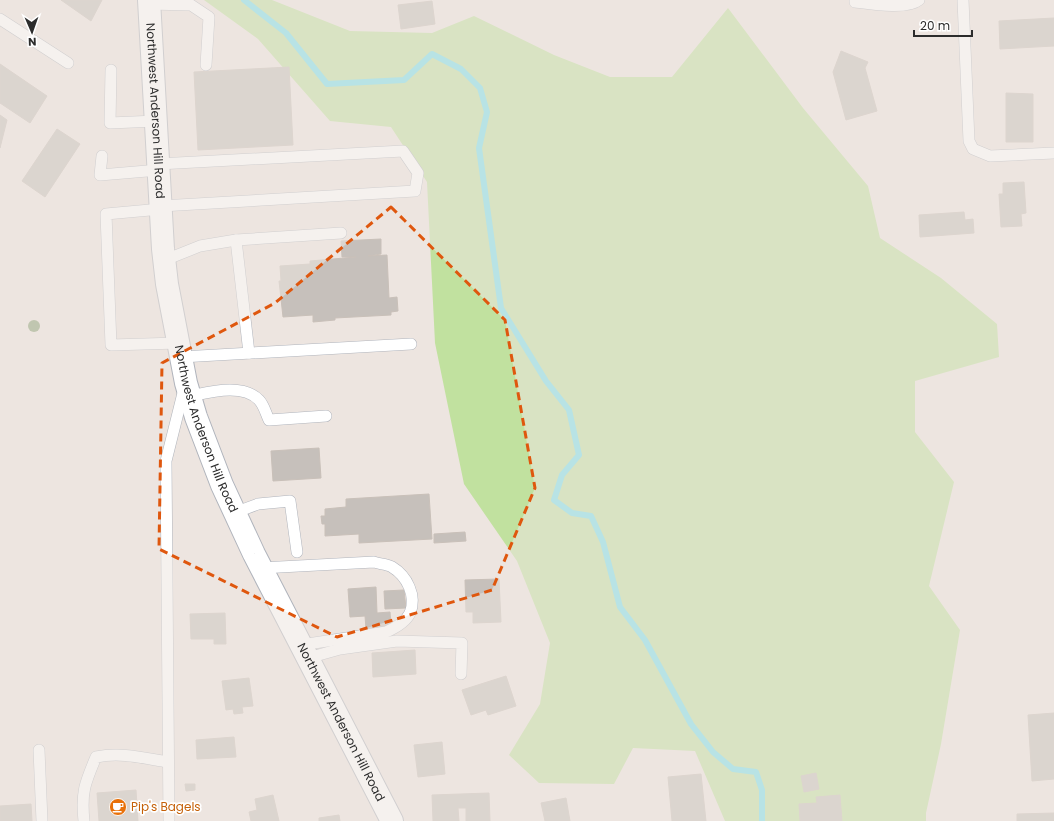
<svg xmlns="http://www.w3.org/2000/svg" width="1054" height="821" viewBox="0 0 1054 821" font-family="Poppins,sans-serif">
	<rect width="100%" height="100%" fill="#ede5e0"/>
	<!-- green -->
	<path fill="#c1e19f" d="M204,0H272L350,31L432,33L474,16L554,55L610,77H672L728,8L803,108L868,186L880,238L941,278L997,324L999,357L915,381V432L954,482L929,586L960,630L941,744L926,813V821H725L695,751L633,748L614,784L539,783L509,755L540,704L550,643L517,561L464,484L435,343L427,182L391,127L330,121L258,39Z"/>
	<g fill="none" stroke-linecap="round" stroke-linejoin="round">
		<!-- stream -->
		<path stroke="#78e0ea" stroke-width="6" d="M244,0L286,33L327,84L404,80L432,54L461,69L480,88L487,112L479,148L501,308L546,381L569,410L579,455L562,475L554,500L572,513L591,516L603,542L620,607L645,640L691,724L713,752L733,769L756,772L762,790V821"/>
	</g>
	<!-- building -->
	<g fill="#c6c0bb" stroke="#c9c0b9">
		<path d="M61,0H102L91,21Z"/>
		<path d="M432,1L435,24L401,29L398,5Z"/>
		<path d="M1054,18V46L1000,49L999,21Z"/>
		<path d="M841,51L868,62L865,68L877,111L846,120L833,72Z"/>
		<path d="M0,64L47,96L30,123L0,103Z"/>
		<path d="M289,67L293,145L198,150L194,72Z"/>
		<path d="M1006,93L1033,94V142H1006Z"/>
		<path d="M0,115L7,120L0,148Z"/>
		<path d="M57,129L80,144L45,197L22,181Z"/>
		<path d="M1024,182L1026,213L1021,214L1022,226L1001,227L999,194H1003V183Z"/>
		<path d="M964,212L965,220L973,219L974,233L920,237L919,215Z"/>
		<path d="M381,239V254L368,256L387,255L389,298L397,297L398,311L391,312V315L335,318V320L313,322V315L283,317L279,281H281L280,266L310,264V261L356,257H342L341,241Z"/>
		<path d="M319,448L321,478L273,481L271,451Z"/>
		<path d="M429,494L432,539L359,543V534L325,536V524H322L321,516H325V509L346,507V499Z"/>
		<path d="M465,532L466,541L434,543V534Z"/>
		<path d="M499,579L501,622L473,623V612H466L465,580Z"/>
		<path d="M376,587L377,613L390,612L391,627L366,629L365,616L350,617L348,589Z"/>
		<path d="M404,590L406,608L385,609L384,591Z"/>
		<path d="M225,613L226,644H214V639H191L190,614Z"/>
		<path d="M415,650L416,674L373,677L372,653Z"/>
		<path d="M506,676L516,706L488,715L486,710L471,715L462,690Z"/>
		<path d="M249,678L253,706L242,707L243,713L234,714L233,709L226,710L222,681Z"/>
		<path d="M1054,713V779L1032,781L1028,715Z"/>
		<path d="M234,737L236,757L197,759L196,740Z"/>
		<path d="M442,742L445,774L418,777L414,745Z"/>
		<path d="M816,773L819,789L804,792L801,776Z"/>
		<path d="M701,774L706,821H672L668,777Z"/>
		<path d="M185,784H195V790L186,791Z"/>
		<path d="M136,790L138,821H99L97,793Z"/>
		<path d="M489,793L490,821H466V808H458L459,821H433L432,795Z"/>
		<path d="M273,795L279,821H251L249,812L257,810L255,799Z"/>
		<path d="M840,795L842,821H800L799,804L817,803L816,797Z"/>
		<path d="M566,798L570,821H545L541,803Z"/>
		<path d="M31,804L32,821H0V806Z"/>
		<path d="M1054,813V821H1017V814Z"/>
		<path d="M339,815L340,821H319V818Z"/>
	</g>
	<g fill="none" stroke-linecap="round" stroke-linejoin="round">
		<!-- service casing -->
		<g stroke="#b0b4bc" stroke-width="12">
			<g id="service">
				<path d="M855,0V2C871,4 907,10 919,0"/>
				<path d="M963,0L969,141L973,149L990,156L1054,153"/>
				<path d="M149,4L191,5L209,17L206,65"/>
				<path d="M0,19L68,63"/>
				<path d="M111,70L110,123L156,121"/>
				<path d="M102,156L100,175L159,170"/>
				<path d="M158,164L403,151L418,173L415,191L161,206"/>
				<path d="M161,209L106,214L111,345L178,343"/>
				<path d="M236,240L249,353"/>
				<path d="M165,260L200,246L236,240L341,233"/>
				<path d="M181,357L411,344"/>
				<path d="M190,396C210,392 243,383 259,400C264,405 266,414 269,420L326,416"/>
				<path d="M234,513L258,504L290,501L297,552"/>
				<path d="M261,568L374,562C379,564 387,564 392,567C407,576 417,596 410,613C406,622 395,628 386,632L301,645"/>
				<path d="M308,658L340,649L397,641L462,643L461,674"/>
				<path d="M39,750L42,821"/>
				<path d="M84,821C81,792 85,783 96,757C121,752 143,758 168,762"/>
				<path d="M169,821L166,461L184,389"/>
			</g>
		</g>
		<!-- secondary casing -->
		<g stroke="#b0b4bc" stroke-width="24">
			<g id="secondary">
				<path id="s1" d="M149,0L163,249L167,284L186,383L196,417L222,485L254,554L392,821"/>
			</g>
		</g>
		<!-- service -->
		<use href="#service" stroke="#fff" stroke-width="11"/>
		<!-- secondary -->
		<use href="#secondary" stroke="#fff" stroke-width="22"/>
	</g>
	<!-- trees -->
	<circle fill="#8ba075" cx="34" cy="326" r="6"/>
	<!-- marked area -->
	<path d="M0 0H1054V821H0ZM391,207L505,320L535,488L492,590L337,637L159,549L162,363L275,303Z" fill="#ede5e0" fill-opacity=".55" fill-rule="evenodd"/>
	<path fill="none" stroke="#df570e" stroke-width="3" stroke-dasharray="8 5" stroke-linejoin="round" d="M391,207L505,320L535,488L492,590L337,637L159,549L162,363L275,303Z"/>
	<!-- icons -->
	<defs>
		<g id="cafe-disc" transform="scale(0.9)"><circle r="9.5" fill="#e8710a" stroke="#fff"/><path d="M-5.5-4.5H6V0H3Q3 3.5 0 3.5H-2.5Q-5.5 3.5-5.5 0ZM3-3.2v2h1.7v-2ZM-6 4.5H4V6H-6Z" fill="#fff"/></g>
	</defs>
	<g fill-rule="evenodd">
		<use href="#cafe-disc" x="118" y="807"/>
	</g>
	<g text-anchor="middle" stroke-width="3.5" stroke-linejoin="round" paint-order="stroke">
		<!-- street labels -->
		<g font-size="12" fill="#2c2c2c" stroke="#fff">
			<text dy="4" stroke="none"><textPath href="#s1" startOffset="111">Northwest Anderson Hill Road</textPath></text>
			<text dy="4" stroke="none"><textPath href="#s1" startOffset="435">Northwest Anderson Hill Road</textPath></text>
			<text dy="4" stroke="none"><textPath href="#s1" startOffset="759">Northwest Anderson Hill Road</textPath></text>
		</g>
		<!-- food labels -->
		<g font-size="12" fill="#c56008" stroke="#fff" text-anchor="start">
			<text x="131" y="811">Pip's Bagels</text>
		</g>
	</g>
	<!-- north arrow -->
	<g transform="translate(32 32) rotate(178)" stroke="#ffffff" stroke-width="3" paint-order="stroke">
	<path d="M0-3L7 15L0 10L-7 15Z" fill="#2c2c2c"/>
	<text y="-6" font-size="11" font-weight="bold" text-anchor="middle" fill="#2c2c2c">N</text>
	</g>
	<!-- scale -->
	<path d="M914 30v6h58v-6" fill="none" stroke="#2c2c2c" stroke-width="2"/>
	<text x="920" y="30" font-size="12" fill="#2c2c2c" stroke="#ffffff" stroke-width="3" paint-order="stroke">20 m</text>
</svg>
